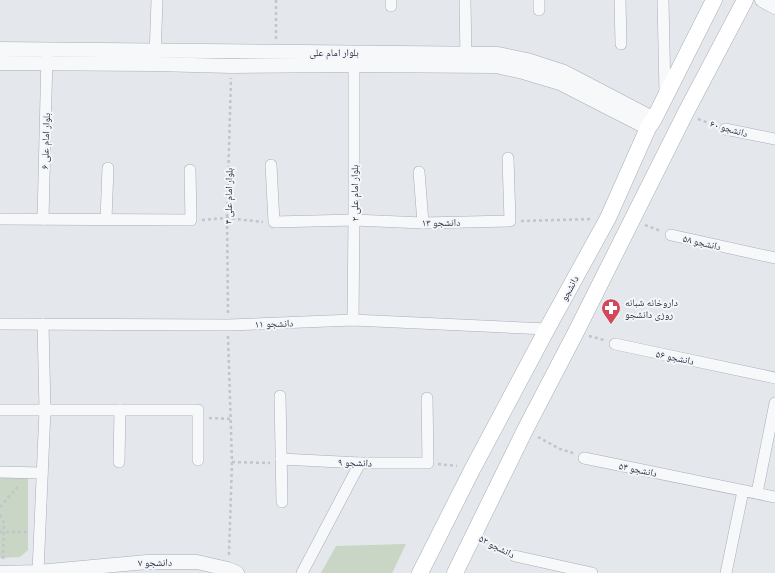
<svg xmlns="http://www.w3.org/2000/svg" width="775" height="573" viewBox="0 0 775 573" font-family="'Fira Sans Condensed','Noto Naskh Arabic',sans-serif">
	<rect width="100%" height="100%" fill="#e4e7ec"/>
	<!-- green -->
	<g fill="#c9d6c5">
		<path d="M0,478H28V550L20,557L0,558Z"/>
		<path d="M406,544L392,573H321L336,546Z"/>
	</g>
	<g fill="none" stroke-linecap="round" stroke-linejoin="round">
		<!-- minor casing -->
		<g stroke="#a9aeb7" stroke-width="12">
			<g id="minor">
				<path d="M465,0L466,61"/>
				<path d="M620,0L621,44"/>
				<path d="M663,0L665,93"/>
				<path d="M391,6V0"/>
				<path d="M539,10V0"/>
				<path d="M155,57L157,0"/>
				<path d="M725,129L775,139"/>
				<path d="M271,165L274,222L354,220L423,223L510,221L508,158"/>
				<path d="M419,172L423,223"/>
				<path d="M0,219L191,220L190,170"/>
				<path d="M43,219L47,55"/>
				<path d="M106,219L108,168"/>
				<path d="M671,235L775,258"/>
				<path d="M353,320L354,220V59"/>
				<path d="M0,324L228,325L353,320L547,329"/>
				<path d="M615,344L775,378"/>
				<path d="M280,396L282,502"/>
				<path d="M0,410H198V460"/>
				<path d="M584,458L775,497"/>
				<path d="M281,459L360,463H428L427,398"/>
				<path d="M119,462L120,410"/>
				<path d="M0,472L42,473"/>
				<path d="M757,493L775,403"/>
				<path d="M515,556L592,573"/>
				<path d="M38,572L45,410L43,324"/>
				<path d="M302,573L360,463"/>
				<path d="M726,573L743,491"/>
			</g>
		</g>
		<!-- tertiary casing -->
		<g stroke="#a9aeb7" stroke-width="15">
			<g id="tertiary">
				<path d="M762,0L775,7"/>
				<path d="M0,49L498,54L527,60L564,72L654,119"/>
				<path d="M0,63L154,64L232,66L355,65L496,66L523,72L560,83L648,128"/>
				<path d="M0,573L38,572L147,562H197L228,569L237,573"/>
			</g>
		</g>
		<!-- secondary casing -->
		<g stroke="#a9aeb7" stroke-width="17">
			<g id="secondary">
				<path d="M420,573L473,468L547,329L608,218L648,128L654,119L714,0"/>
				<path d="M455,573L525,430L576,332L685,114L745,0"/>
			</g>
		</g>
		<!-- path -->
		<g stroke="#c2c5cb" stroke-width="2.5" stroke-dasharray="3 3" stroke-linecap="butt">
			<path d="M276,39V0"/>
			<path d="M698,119L714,125"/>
			<path d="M202,220L227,218L263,222"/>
			<path d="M521,221L592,219"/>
			<path d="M645,225L661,231"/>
			<path d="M228,313L227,218L231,78"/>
			<path d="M228,336L232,462L229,555"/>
			<path d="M589,336L604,340"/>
			<path d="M209,418L230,419"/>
			<path d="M538,437L560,449L573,453"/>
			<path d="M232,462L270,463"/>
			<path d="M438,464L457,466"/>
			<path d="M0,507L19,485"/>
			<path d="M0,515L2,518L4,523L3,560"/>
			<path d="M0,532H28"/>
			<path d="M486,541L505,551"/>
		</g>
		<!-- minor -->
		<use href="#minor" stroke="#f7f8fa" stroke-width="11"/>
		<!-- tertiary -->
		<use href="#tertiary" stroke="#f7f8fa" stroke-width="14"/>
		<!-- secondary -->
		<use href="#secondary" stroke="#fff" stroke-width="16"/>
	</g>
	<!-- icons -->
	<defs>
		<g id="pharmacy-pin" transform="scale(1)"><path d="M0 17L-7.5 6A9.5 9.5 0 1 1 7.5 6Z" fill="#d1495b" stroke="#f4f6f9"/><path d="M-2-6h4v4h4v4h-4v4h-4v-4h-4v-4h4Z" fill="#fff"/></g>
	</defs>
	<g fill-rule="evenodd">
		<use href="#pharmacy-pin" x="611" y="308"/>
	</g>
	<g text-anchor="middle" stroke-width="4" stroke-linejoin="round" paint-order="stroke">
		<!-- street labels -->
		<g font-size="10" fill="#2b3445" stroke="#f4f6f9">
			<text x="334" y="56">بلوار امام علی</text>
			<text transform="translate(729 128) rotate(16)" y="4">دانشجو ۶۰</text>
			<text transform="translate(45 141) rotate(-88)" y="4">بلوار امام علی ۶</text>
			<text transform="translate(354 193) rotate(-90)" y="4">بلوار امام علی ۲</text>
			<text transform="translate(228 196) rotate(-89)" y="4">بلوار امام علی ۴</text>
			<text transform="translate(441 222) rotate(-1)" y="4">دانشجو ۱۳</text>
			<text transform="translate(702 242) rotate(13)" y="4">دانشجو ۵۸</text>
			<text transform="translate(569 288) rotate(-61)" y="4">دانشجو</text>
			<text transform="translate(274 323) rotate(-2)" y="4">دانشجو ۱۱</text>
			<text transform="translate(675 357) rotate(12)" y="4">دانشجو ۵۶</text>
			<text transform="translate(355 462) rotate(2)" y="4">دانشجو ۹</text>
			<text transform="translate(638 469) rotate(12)" y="4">دانشجو ۵۴</text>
			<text transform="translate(497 546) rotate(27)" y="4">دانشجو ۵۲</text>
			<text transform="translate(155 562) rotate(-1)" y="4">دانشجو ۷</text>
		</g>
		<!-- poi labels -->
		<g font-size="10" fill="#2b3445" stroke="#f4f6f9" text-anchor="start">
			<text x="625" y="306">داروخانه شبانه<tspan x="625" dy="12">روزی دانشجو</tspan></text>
		</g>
	</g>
</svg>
